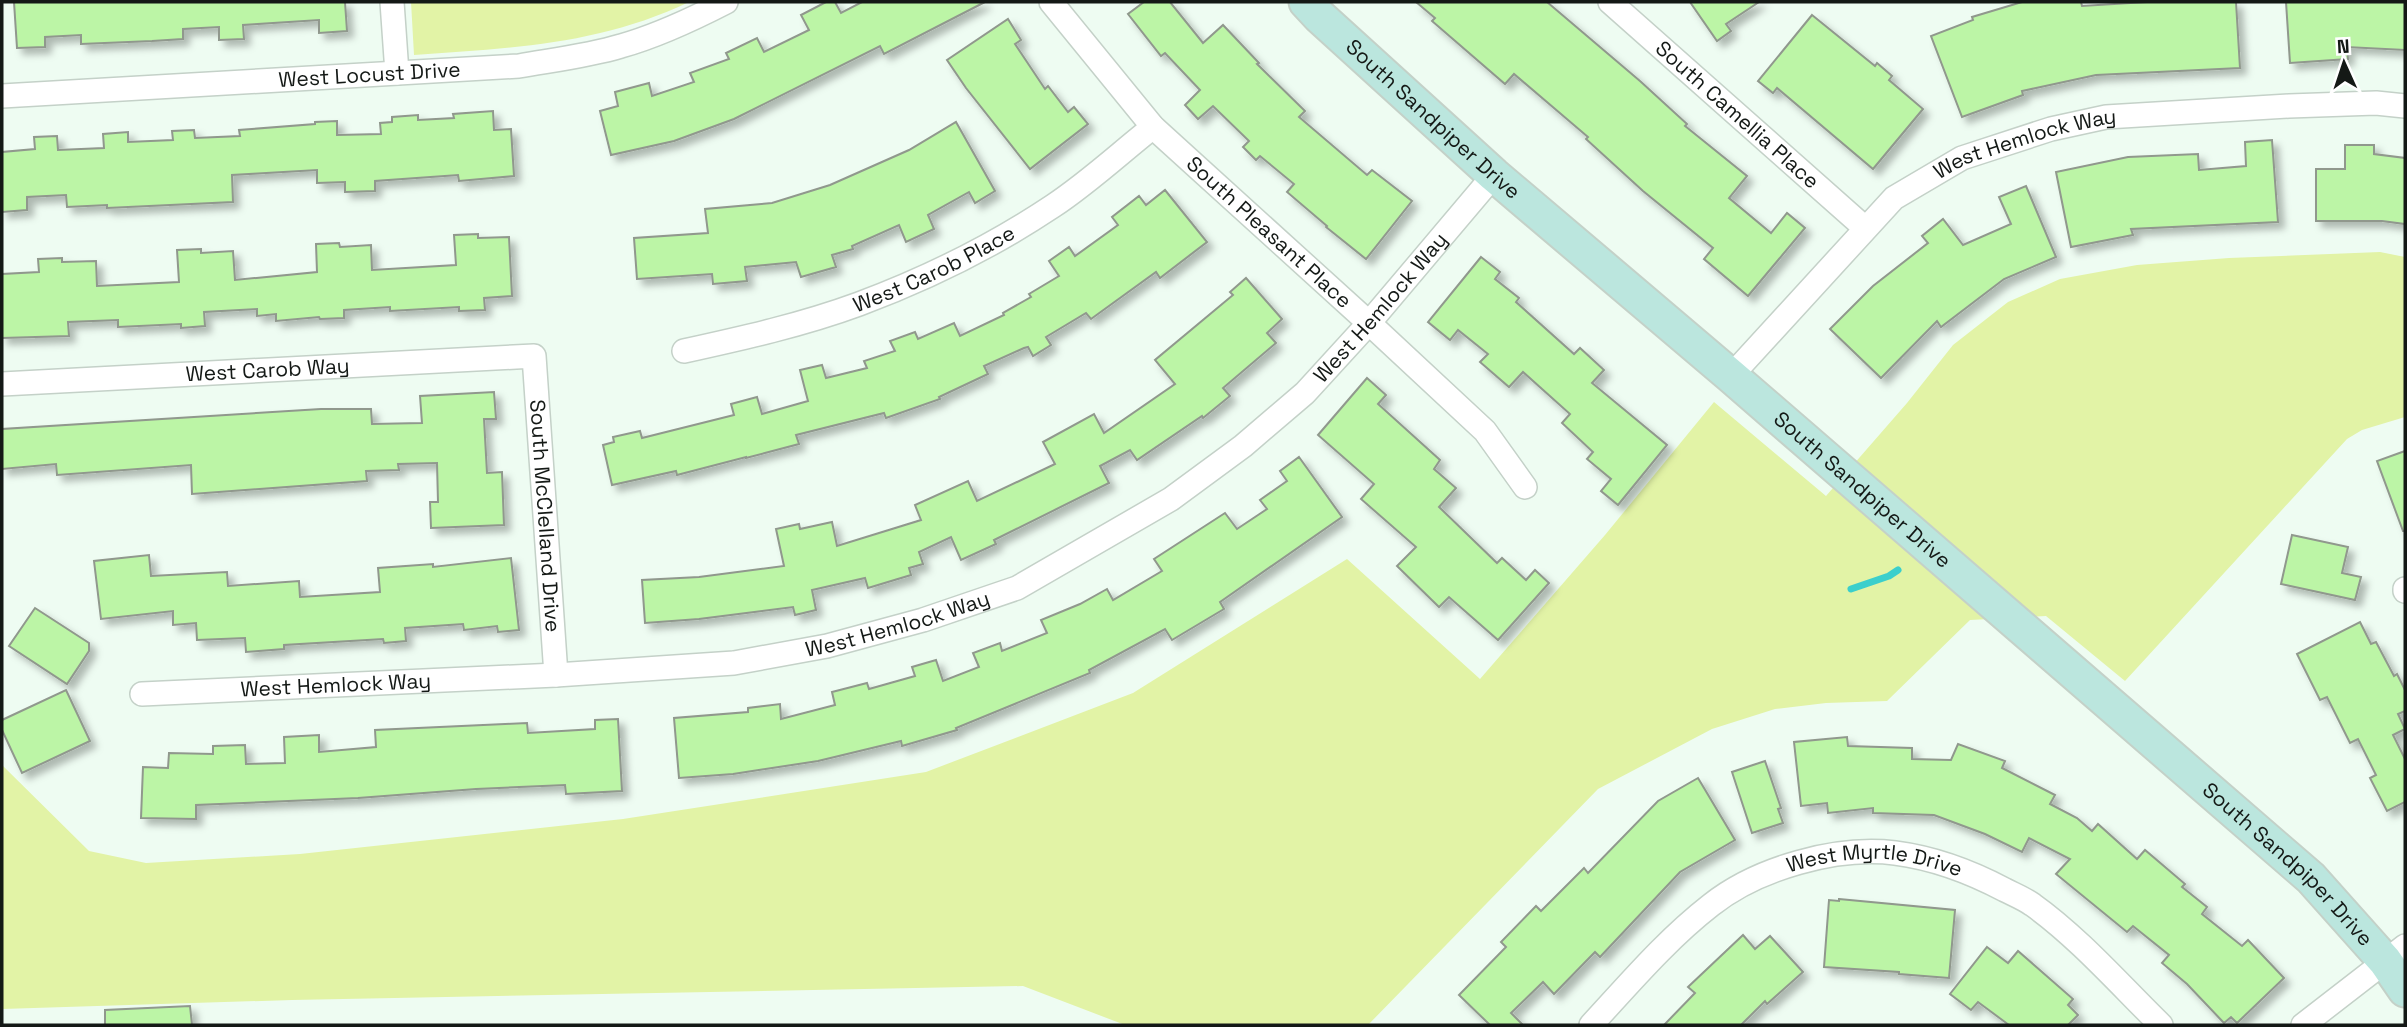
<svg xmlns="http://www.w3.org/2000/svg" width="2407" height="1027" viewBox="0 0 2407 1027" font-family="'Space Grotesk',sans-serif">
	<defs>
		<filter id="shadow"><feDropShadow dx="6" dy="6" stdDeviation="3.5" flood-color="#0004"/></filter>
	</defs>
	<rect width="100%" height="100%" fill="#eefcf2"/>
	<!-- green -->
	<g fill="#e2f3a6">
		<path d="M411,2H689C599,45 511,48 414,55Z"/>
		<path d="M2380,252L2405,257V417L2362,430L2347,439L2125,681L2046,616L1970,620L1887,701L1826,703L1775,709L1712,729L1598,789L1368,1025H1125L1023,986L292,1000L2,1009V765L89,851L146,863L300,854L623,819L926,772L1133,693L1347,559L1480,679L1605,535L1714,402L1826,496L1907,403L1953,345L2008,302L2060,279L2137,265L2229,258Z"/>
	</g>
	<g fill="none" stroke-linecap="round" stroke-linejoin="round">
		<!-- stream -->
		<path stroke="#3bcfcc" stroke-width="7" d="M1851,589L1889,576L1898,570"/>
	</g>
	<!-- building -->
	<g fill="#bcf5a6" stroke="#90988d" stroke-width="2" filter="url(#shadow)">
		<path d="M14,2H345L347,31L319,33V20L273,23L243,25L244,39L219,40V27L183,29V39L152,41L81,44V35L45,37V47L17,48Z"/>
		<path d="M826,2H835L841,13L862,2H985L884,54L880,46L734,119L674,141L611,155L600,111L618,106L615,92L649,83L652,96L694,82L690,73L729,59L726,53L757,38L764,52L809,30L801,15Z"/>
		<path d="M1144,2H1170L1203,43L1223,25L1259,63L1257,64L1305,111L1299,117L1367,175L1372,170L1412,201L1366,259L1326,227L1327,226L1287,192L1294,184L1260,156L1256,160L1243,147L1249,141L1213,106L1198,119L1185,105L1200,90L1165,53L1161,56L1128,14Z"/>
		<path d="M1416,2H1547L1640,81L1687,124L1685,126L1747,176L1729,198L1771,233L1787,213L1805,228L1748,296L1704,259L1713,248L1643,191L1586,139L1588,137L1514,74L1505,84L1432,21L1435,18Z"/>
		<path d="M1690,2H1759L1726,24L1731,31L1717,41Z"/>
		<path d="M2022,2H2081L2082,6L2147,2H2236L2240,68L2096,75L2022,91L2023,95L1962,117L1931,36L1973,20L1972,17Z"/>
		<path d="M2286,2H2405V50L2347,47L2348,59L2290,63Z"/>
		<path d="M1812,15L1875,66L1877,63L1892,76L1889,80L1923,109L1873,169L1777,88L1773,93L1758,81Z"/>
		<path d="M1008,19L1021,40L1015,44L1045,89L1048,86L1068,112L1074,107L1088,124L1030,169L966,88L947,60Z"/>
		<path d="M493,111L494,130L511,129L514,176L459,181L458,175L375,181V191L345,192V182L317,183V170L232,175L233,202L107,208V205L67,207L66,195L27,197V210L2,212V152L35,149L34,137L57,136L58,150L104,148L103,134L128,132V142L173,140L172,131L194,130L195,138L240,136L239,130L315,124V122L337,121V135L381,134L380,123L392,122V117L418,115V120L454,118L453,114Z"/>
		<path d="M956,122L995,191L975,203L969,192L928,215L934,229L906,242L899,225L852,246L853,249L832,255L836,267L801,277L796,262L745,267L747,281L713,284L712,274L637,279L634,238L708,233L705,209L772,203L830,185L909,150Z"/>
		<path d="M2272,140L2278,222L2131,229L2133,235L2071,247L2056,172L2128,157L2198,154L2199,170L2246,166L2245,142Z"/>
		<path d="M2345,145H2374V154L2405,158V224L2382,221H2316V169H2345Z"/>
		<path d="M2026,186L2056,257L2004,279L1941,327L1937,321L1881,378L1830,329L1873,286L1928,243L1922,236L1943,219L1963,245L2011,224L1999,197Z"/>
		<path d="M1165,190L1207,242L1160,278L1156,272L1091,319L1086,313L1046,337L1051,345L1033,356L1028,347L1024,348L984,366L988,374L939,397L940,399L886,418L884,413L796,435L799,444L746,458V457L677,475L676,471L612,485L603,445L614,442L613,437L640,431L642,438L734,415L731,404L757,397L762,414L808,401L800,370L822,365L826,378L867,368L864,361L895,351L890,341L915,332L918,339L954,323L960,336L1004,315L1003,313L1031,297L1029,294L1059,276L1049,261L1069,247L1075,256L1118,225L1112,217L1139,196L1146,205Z"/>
		<path d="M478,234V238L509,237L512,296L484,298L485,310L459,311V307L390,311V307L344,310V318L320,319L319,317L276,321V314L257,316V309L204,312L205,326L181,328V324L118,327V320L68,322L69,336L2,338V274L39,272L38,259L62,258V262L96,261L97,286L179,282L177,250L201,249V253L233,251L235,280L317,272L316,244L339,243L340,247L371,245L372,270L456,265L454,235Z"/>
		<path d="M1481,257L1500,272L1495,279L1519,298L1516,302L1574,354L1580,348L1604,370L1592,383L1667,445L1618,505L1601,491L1611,479L1587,459L1593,452L1562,423L1570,414L1523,372L1509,387L1480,362L1488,354L1458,330L1450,340L1428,322Z"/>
		<path d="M1246,278L1282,319L1267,333L1276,343L1223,388L1230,396L1203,418L1202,416L1137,460L1130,450L1100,466L1109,483L994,540L996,544L961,560L951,537L919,552L923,564L909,568L911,575L868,588L865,578L812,590L816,610L795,615L793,607L699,619L645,623L642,580L699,577L784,566L776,529L799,524L800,529L832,522L837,546L921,520L915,505L968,481L977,501L1055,464L1043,442L1094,414L1104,433L1175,384L1155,360L1233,295L1230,292Z"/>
		<path d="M1367,378L1386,395L1378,404L1440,460L1434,469L1456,488L1439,507L1497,563L1502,558L1526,580L1535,570L1549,583L1498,640L1449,597L1439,607L1397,566L1416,547L1361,499L1374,484L1318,435Z"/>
		<path d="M494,392L496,419H484L487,473L502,472L504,525L431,528L430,502H438L437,463L398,464L399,470L366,471L367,481L192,494L191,465L57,475L56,464L2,469V429L321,409H371L372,424L422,423L420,396Z"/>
		<path d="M2405,451V531H2403L2377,461Z"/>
		<path d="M1299,457L1342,517L1220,602L1224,609L1172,640L1165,629L1089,670L1090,673L956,728L957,730L902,746L901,741L818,761L733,774L679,778L674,718L748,712V708L780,704L781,719L835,705L832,692L867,683L869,689L915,676L912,667L936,660L943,681L979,667L973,653L1000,643L1002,651L1047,633L1041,620L1080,604L1107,589L1113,600L1162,571L1154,559L1225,513L1237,529L1267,509L1260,500L1287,481L1280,471Z"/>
		<path d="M2292,535L2348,547L2342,573L2361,577L2355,600L2281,584Z"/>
		<path d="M149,555L151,576L227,572L228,586L299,581L300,597L380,592L378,568L433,564V567L511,558L519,630L498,632L497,626L464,630L463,624L405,628L406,641L384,643L383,639L284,645V649L246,652L245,638L197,640L196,623L173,625V611L101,619L94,561Z"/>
		<path d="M35,608L89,643V651L67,684L9,646Z"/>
		<path d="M2360,622L2371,644L2376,642L2394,676L2397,674L2405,690V711L2398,714L2405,729L2393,735L2405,759V802L2387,811L2370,778L2376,775L2358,739L2350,743L2327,697L2320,700L2297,654Z"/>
		<path d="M66,690L90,741L22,773L2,730V720Z"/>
		<path d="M618,719L622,791L566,794L565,785L476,789L358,798L196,805V819L141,818L143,767L168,768L169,753L213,754V746L245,745L246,764L285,763L284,737L319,735V752L376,747L375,730L527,723L528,733L595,729V720Z"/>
		<path d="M1847,737L1848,746L1912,748V759L1951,760L1958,744L2005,761L2002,768L2055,795L2050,804L2077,818L2092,831L2098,824L2137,859L2145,850L2185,884L2182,887L2207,907L2202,914L2242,946L2248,940L2284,978L2237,1023L2231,1017L2224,1023L2187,984L2162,963L2169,955L2133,926L2127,932L2056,874L2070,859L2029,838L2022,852L1985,834L1934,815L1873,813V808L1828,813L1827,803L1801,806L1794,742Z"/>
		<path d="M1765,761L1781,808L1778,809L1783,823L1752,833L1732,772Z"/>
		<path d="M1698,778L1735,840L1680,872L1600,957L1595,952L1554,994L1543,982L1511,1013L1523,1025H1490L1459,995L1506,947L1501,942L1536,906L1541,911L1584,868L1588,873L1658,801Z"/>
		<path d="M1839,899L1955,910L1949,978L1899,974V972L1824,967L1829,900L1839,901Z"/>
		<path d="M1743,935L1755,949L1770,936L1803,972L1767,1004L1765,1001L1741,1025H1664L1695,993L1688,987Z"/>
		<path d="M1987,947L2008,963L2018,951L2073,999L2068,1005L2078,1015L2068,1025H2009L1978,1002L1971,1010L1950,994Z"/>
		<path d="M190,1006L192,1025H105V1010Z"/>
	</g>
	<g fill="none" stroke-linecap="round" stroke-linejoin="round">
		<!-- street casing -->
		<g stroke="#c4d1c8" stroke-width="26">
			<g id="street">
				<path d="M392,2L397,73"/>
				<path id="s1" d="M1051,2L1153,127L1369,323L1485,431L1525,487"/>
				<path id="s2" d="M1610,2L1865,228"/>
				<path id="s3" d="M2,96L519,66C553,60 588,56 621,46C657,36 693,19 726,2"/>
				<path id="s4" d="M684,351C743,338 802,325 859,304C926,279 993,246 1053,206C1088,183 1120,153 1153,127"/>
				<path id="s5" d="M1731,376L1894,198L1962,158L2051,129L2106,117L2289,106L2376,103L2405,106"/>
				<path id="s6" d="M2,384L534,356L556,675"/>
				<path d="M2405,589V591"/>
				<path id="s7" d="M142,694L556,675L734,663L827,646L923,620L1017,588L1171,499L1243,446L1305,393L1369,323L1494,175"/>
				<path id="s8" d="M1591,1025C1629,984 1666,940 1711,905C1758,868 1836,846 1895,853C1934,858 1971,872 2005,890C2015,895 2025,899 2033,905C2078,937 2121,986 2161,1025"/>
				<path d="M2303,1025L2405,946"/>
			</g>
		</g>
		<!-- secondary casing -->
		<g stroke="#c4d1c8" stroke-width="37">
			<g id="secondary">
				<path id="s9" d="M1306,2L1319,16L1494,175L1731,376L2311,878L2385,961L2405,990"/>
			</g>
		</g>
		<!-- street -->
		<use href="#street" stroke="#fff" stroke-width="23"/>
		<!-- secondary -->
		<use href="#secondary" stroke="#bbe6de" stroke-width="33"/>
	</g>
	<g text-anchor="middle" stroke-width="5" stroke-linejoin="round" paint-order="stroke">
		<!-- street labels -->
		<g font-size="21" fill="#141916" stroke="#fff">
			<text dy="7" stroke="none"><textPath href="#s3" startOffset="368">West Locust Drive</textPath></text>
			<text dy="7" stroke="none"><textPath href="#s2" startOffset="170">South Camellia Place</textPath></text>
			<text dy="7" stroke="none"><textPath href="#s9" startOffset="173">South Sandpiper Drive</textPath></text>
			<text dy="7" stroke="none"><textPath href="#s5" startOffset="385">West Hemlock Way</textPath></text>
			<text dy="7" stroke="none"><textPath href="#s1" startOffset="318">South Pleasant Place</textPath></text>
			<text dy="7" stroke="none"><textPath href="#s4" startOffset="264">West Carob Place</textPath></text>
			<text dy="7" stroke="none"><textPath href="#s7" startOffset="1349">West Hemlock Way</textPath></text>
			<text dy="7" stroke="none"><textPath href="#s6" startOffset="266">West Carob Way</textPath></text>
			<text dy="7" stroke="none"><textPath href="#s9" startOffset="740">South Sandpiper Drive</textPath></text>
			<text dy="7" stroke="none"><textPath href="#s6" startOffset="693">South McClelland Drive</textPath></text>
			<text dy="7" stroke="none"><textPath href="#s7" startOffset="761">West Hemlock Way</textPath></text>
			<text dy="7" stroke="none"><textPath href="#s7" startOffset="194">West Hemlock Way</textPath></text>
			<text dy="7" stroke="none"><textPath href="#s9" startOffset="1307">South Sandpiper Drive</textPath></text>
			<text dy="7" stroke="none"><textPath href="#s8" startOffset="345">West Myrtle Drive</textPath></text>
		</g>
	</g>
	<!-- border -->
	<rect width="2407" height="1027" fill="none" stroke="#141916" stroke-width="7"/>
	<!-- north arrow -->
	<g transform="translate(2344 63) rotate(357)" stroke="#ffffff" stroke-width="5" paint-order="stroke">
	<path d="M0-5L12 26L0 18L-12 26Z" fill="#141916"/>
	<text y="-10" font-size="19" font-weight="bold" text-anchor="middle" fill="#141916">N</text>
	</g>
</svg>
